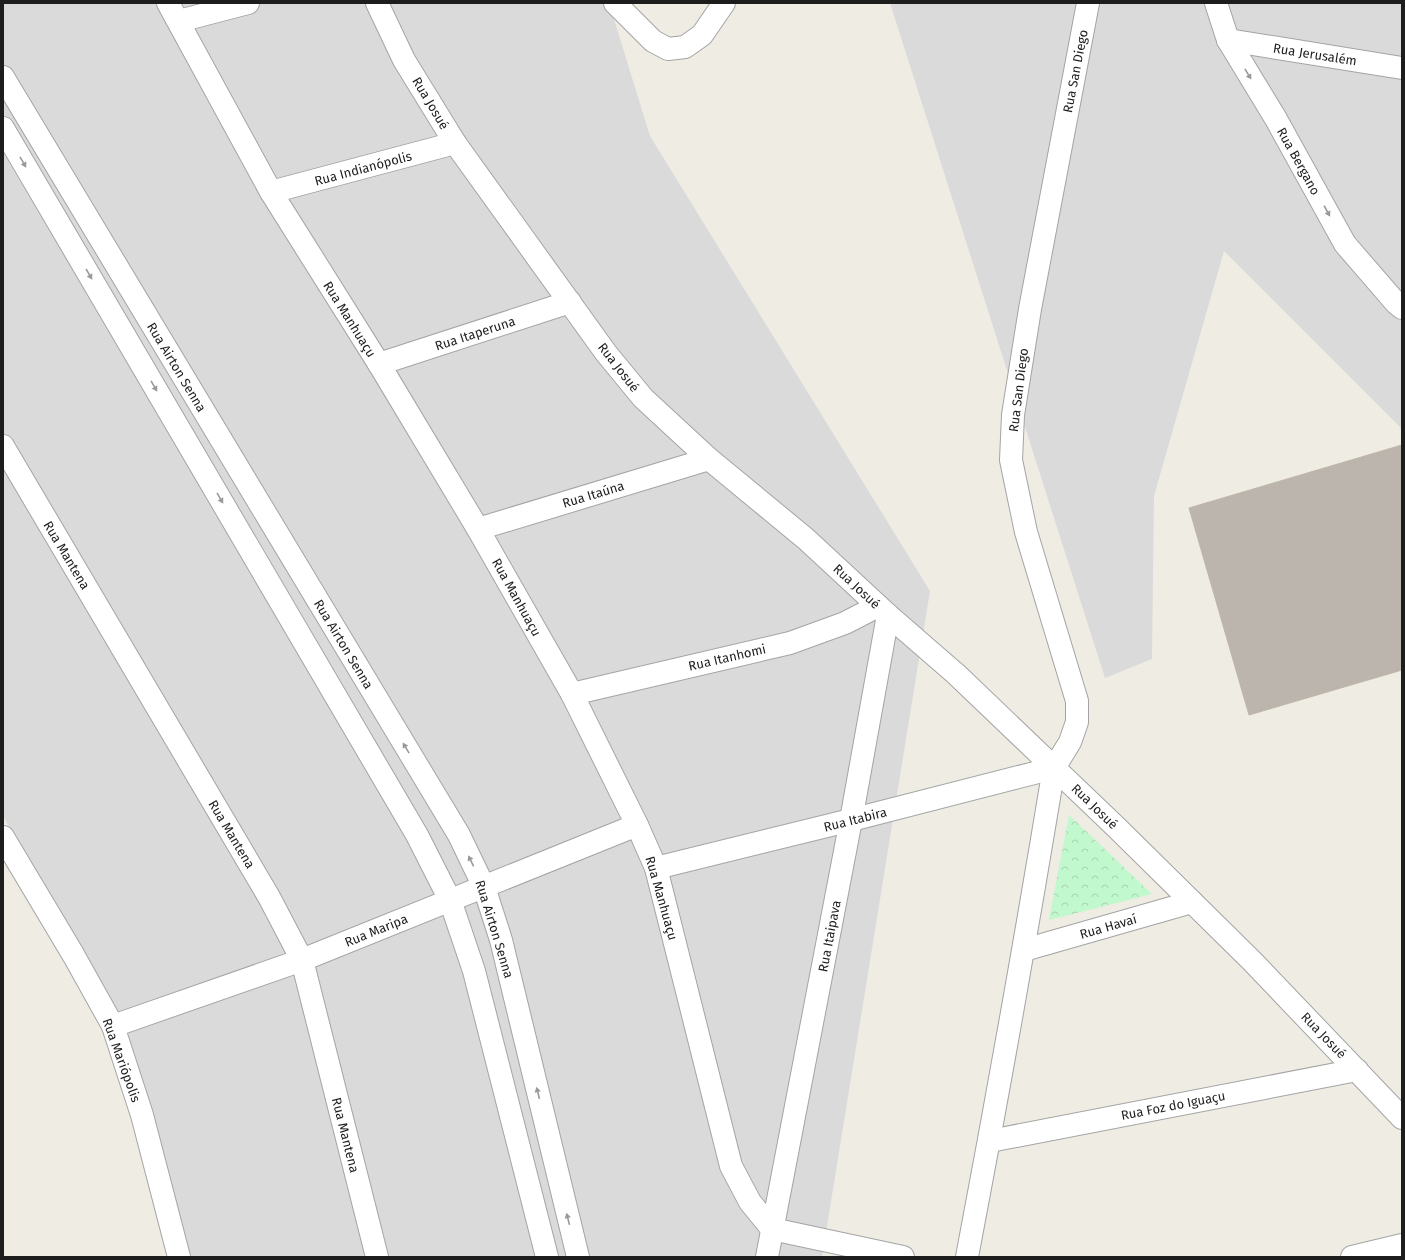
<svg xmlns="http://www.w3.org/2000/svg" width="1405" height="1260" viewBox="0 0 1405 1260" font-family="'Fira Sans',sans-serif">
	<defs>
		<pattern id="park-crowns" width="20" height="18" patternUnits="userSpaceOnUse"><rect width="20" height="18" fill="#c1f8cd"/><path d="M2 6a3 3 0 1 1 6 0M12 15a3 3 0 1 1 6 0" fill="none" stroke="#a5d4b0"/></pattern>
	</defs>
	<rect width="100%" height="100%" fill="#eeece3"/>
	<!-- residential -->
	<g fill="#dbdada">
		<path d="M3,3H609L650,136L930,591L822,1257H182L132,1048L3,816Z"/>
		<path d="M890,3H1402V429L1224,251L1154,496L1152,659L1105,678Z"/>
	</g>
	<!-- park -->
	<path fill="url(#park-crowns)" d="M1069,815L1152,894L1049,920Z"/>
	<!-- building -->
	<path fill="#bbb5ad" stroke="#bfb5a6" d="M1402,445V670L1249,715L1189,508Z"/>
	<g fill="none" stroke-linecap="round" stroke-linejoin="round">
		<!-- minor casing -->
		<g stroke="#a4a4a4" stroke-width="24">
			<g id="minor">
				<path d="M168,3L271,192L379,364L478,529L572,694L637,825L656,868L731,1166L750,1202L772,1229"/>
				<path d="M377,3L404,60L455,143L606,353L643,398L709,459L806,539L888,615L956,674L1116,827L1252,961L1402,1118"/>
				<path d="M615,3L653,41L668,49L685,47L702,35L724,3"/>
				<path d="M1216,3L1228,40L1276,119L1345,244L1396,303L1402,308"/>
				<path d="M179,21L248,3"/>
				<path d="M1228,40L1402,68"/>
				<path d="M3,77L459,835L484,887L501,940L578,1257"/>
				<path d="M3,128L417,835L450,900L474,971L547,1257"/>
				<path d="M271,192L455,143"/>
				<path d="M379,364L570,302"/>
				<path d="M3,446L269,897L302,960L377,1257"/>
				<path d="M478,529L709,459"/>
				<path d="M572,694L790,643L845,623L878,606"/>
				<path d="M3,837L74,956L113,1026L142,1115L179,1257"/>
				<path d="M656,868L851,820L1054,768"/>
				<path d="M1024,950L1192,902"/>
				<path d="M113,1026L302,960L637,825"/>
				<path d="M990,1141L1357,1070"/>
				<path d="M772,1229L903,1257"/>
				<path d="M767,1257L851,820L888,615"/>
				<path d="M967,1257C998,1094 1027,931 1054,768L1070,742L1077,722V701L1026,532L1011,460L1013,415L1030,309L1088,3"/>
				<path d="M1352,1257L1402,1245"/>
			</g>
		</g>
		<!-- minor -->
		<use href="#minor" stroke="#fff" stroke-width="22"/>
	</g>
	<!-- one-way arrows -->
	<defs><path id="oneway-solid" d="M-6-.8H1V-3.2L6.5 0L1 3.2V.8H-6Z"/></defs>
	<g fill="#999">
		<use href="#oneway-solid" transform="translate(1248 74) rotate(59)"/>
		<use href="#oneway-solid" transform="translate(23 162) rotate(60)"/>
		<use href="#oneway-solid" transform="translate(1327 211) rotate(61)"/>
		<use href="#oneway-solid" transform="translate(89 274) rotate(60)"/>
		<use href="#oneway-solid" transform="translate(154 386) rotate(60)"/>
		<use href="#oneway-solid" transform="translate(220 498) rotate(60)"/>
		<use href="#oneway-solid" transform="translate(406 748) rotate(-121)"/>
		<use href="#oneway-solid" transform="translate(471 861) rotate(-116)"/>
		<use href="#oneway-solid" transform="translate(538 1093) rotate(-104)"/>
		<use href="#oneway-solid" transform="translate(568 1219) rotate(-104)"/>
	</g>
	<g text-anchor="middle" stroke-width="3" stroke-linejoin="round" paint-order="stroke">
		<!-- street labels -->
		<g font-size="13" fill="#1d1d1d" stroke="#fff">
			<text transform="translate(1315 54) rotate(9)" y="5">Rua Jerusalém</text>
			<text transform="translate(1075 71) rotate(-79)" y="5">Rua San Diego</text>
			<text transform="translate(431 103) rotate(59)" y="5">Rua Josué</text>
			<text transform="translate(1299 161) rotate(61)" y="5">Rua Bergano</text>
			<text transform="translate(363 168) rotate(-15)" y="5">Rua Indianópolis</text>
			<text transform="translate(350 319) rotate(58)" y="5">Rua Manhuaçu</text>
			<text transform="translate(475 333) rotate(-18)" y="5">Rua Itaperuna</text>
			<text transform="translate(177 367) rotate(59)" y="5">Rua Airton Senna</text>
			<text transform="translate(619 367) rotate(52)" y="5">Rua Josué</text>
			<text transform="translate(1018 390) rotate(-83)" y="5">Rua San Diego</text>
			<text transform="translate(593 494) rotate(-17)" y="5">Rua Itaúna</text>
			<text transform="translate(67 555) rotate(59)" y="5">Rua Mantena</text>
			<text transform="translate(857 586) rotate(43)" y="5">Rua Josué</text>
			<text transform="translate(517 597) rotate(61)" y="5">Rua Manhuaçu</text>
			<text transform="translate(344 644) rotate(59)" y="5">Rua Airton Senna</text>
			<text transform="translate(727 657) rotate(-13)" y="5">Rua Itanhomi</text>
			<text transform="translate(1095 806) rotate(44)" y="5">Rua Josué</text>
			<text transform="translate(855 819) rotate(-14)" y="5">Rua Itabira</text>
			<text transform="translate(232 834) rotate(59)" y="5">Rua Mantena</text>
			<text transform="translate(662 898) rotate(74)" y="5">Rua Manhuaçu</text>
			<text transform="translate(1108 926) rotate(-16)" y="5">Rua Havaí</text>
			<text transform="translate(495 929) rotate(73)" y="5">Rua Airton Senna</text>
			<text transform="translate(376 930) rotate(-22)" y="5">Rua Maripa</text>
			<text transform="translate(829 936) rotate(-79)" y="5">Rua Itaipava</text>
			<text transform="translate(1324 1035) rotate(46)" y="5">Rua Josué</text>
			<text transform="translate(122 1060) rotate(70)" y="5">Rua Mariópolis</text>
			<text transform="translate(1173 1105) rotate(-11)" y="5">Rua Foz do Iguaçu</text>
			<text transform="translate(346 1135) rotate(76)" y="5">Rua Mantena</text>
		</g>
	</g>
	<!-- border -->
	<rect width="1405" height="1260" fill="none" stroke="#1d1d1d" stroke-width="8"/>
</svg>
